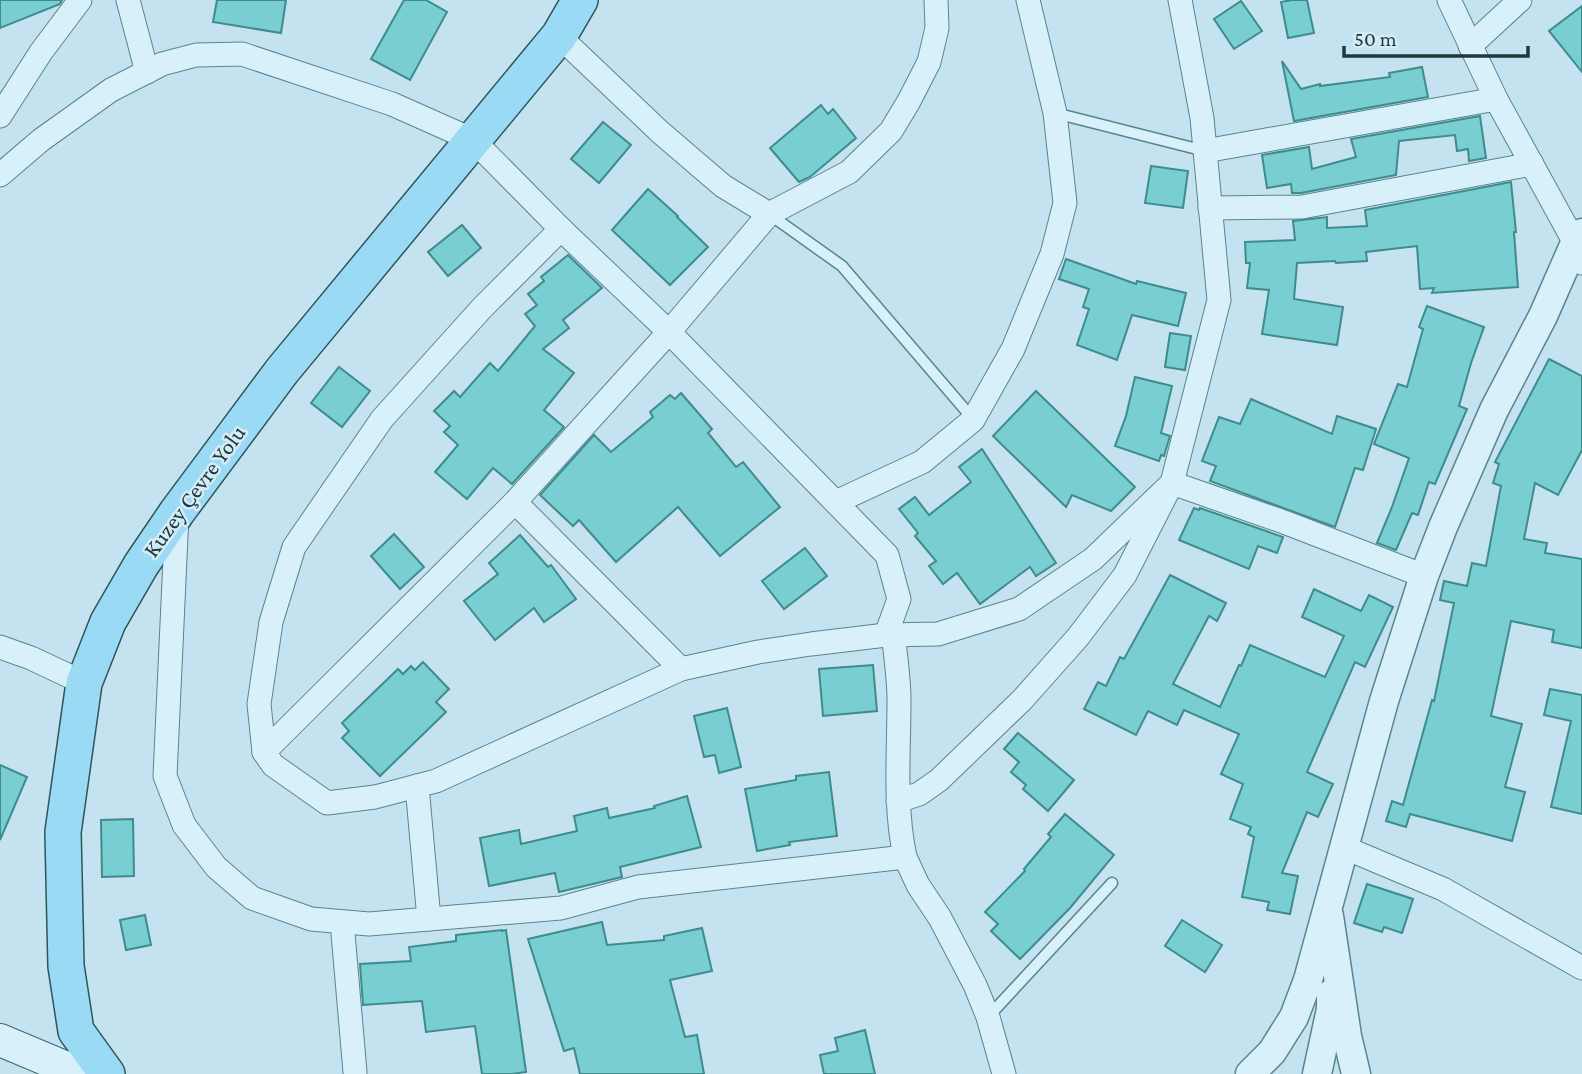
<svg xmlns="http://www.w3.org/2000/svg" width="1582" height="1074" viewBox="0 0 1582 1074" font-family="'Crimson Pro',serif">
	<rect width="100%" height="100%" fill="#c4e2f0"/>
	<!-- building -->
	<g fill="#78ced0" stroke="#3e8c8c" stroke-width="2">
		<path d="M0,0H62L60,4L0,28Z"/>
		<path d="M217,0H286L281,33L213,22Z"/>
		<path d="M404,0H426L447,12L410,80L371,59Z"/>
		<path d="M1292,0H1307L1314,33L1288,38L1281,2Z"/>
		<path d="M1241,1L1262,31L1234,49L1214,19Z"/>
		<path d="M1582,6V72L1549,31Z"/>
		<path d="M1282,61L1301,89L1320,84V86L1390,77L1389,73L1422,67L1428,97L1294,121Z"/>
		<path d="M821,105L828,114L833,109L856,138L810,177L799,182L770,148Z"/>
		<path d="M1480,116L1486,158L1469,161L1468,149L1457,151L1455,135L1399,141L1396,175L1301,193H1292L1291,184L1267,188L1262,155L1309,147L1312,169L1356,157L1351,139Z"/>
		<path d="M603,122L631,145L599,183L571,159Z"/>
		<path d="M1151,166L1188,171L1183,208L1145,203Z"/>
		<path d="M1511,182L1516,232H1514L1518,287L1432,293L1434,288L1420,289L1417,246L1366,252L1367,261L1336,263L1335,261L1297,263L1294,299L1343,307L1337,345L1262,334L1269,290L1247,288L1250,263H1246L1245,242L1295,240L1293,221L1327,217V228L1367,226L1365,210Z"/>
		<path d="M648,189L678,216L677,217L708,247L670,285L612,230Z"/>
		<path d="M462,225L481,248L448,276L428,252Z"/>
		<path d="M568,255L602,288L563,320L569,328L543,349L574,373L544,410L564,427L512,484L493,468L467,499L435,472L458,445L444,432L450,426L434,411L454,391L460,397L490,363L498,371L535,326L525,314L537,305L528,294L544,281L541,277Z"/>
		<path d="M1066,259L1136,284L1137,281L1186,293L1178,326L1132,315L1117,360L1077,345L1089,309L1083,307L1089,289L1059,279Z"/>
		<path d="M1427,306L1484,327L1471,363L1459,406L1467,409L1435,484L1429,482L1418,515L1412,513L1396,550L1377,543L1392,507L1409,458L1374,444L1398,384L1407,387L1423,329L1419,327Z"/>
		<path d="M1170,333L1191,336L1185,370L1165,367Z"/>
		<path d="M1549,359L1582,376V450L1558,495L1535,483L1524,539L1547,543L1545,553L1582,559V648L1552,642L1554,630L1511,621L1491,716L1522,724L1505,787L1525,792L1512,841L1410,814L1406,827L1386,821L1392,801L1403,805L1432,700L1434,701L1454,603L1440,600L1444,581L1467,586L1472,563L1486,566L1501,486L1493,483L1499,464L1495,462Z"/>
		<path d="M339,367L370,391L342,427L311,403Z"/>
		<path d="M1135,377L1172,386L1161,433L1170,436L1164,456L1161,455L1159,461L1115,446L1126,416Z"/>
		<path d="M1036,391L1135,487L1111,511L1072,495L1066,507L993,436Z"/>
		<path d="M681,393L712,429L708,433L736,467L743,462L780,507L720,556L678,507L616,562L579,520L573,526L540,495L594,435L611,452L653,417L650,412L670,395L675,399Z"/>
		<path d="M1251,399L1332,434L1337,416L1376,429L1363,470L1355,468L1335,527L1210,481L1216,466L1202,461L1219,417L1240,424Z"/>
		<path d="M982,449L1056,563L1036,576L1030,567L980,604L957,573L943,584L929,566L936,561L915,536L918,533L899,509L915,497L929,515L971,482L959,467Z"/>
		<path d="M1194,508L1199,510L1200,508L1283,537L1277,553L1258,546L1249,569L1179,540Z"/>
		<path d="M394,534L424,567L400,589L371,556Z"/>
		<path d="M520,535L548,567L551,565L576,599L544,622L534,608L495,640L464,601L498,574L489,563Z"/>
		<path d="M805,548L827,576L784,609L762,581Z"/>
		<path d="M1170,575L1226,603L1217,621L1209,616L1173,684L1220,707L1239,665L1241,666L1250,645L1325,677L1344,636L1302,617L1314,589L1361,611L1369,595L1393,607L1365,667L1355,662L1307,772L1333,784L1318,817L1307,812L1282,873L1298,876L1290,914L1267,910L1269,902L1242,897L1254,837L1248,834L1251,827L1230,819L1243,784L1221,774L1239,734L1184,710L1177,725L1148,711L1136,735L1084,709L1098,682L1106,686L1120,657L1124,659Z"/>
		<path d="M423,662L449,689L436,702L446,712L380,776L342,738L349,731L342,723L398,669L403,674L411,666L415,670Z"/>
		<path d="M873,665L877,711L823,716L819,669Z"/>
		<path d="M1550,689L1582,695V814L1551,807L1571,721L1544,715Z"/>
		<path d="M727,708L741,767L719,773L715,755L704,757L694,716Z"/>
		<path d="M1018,733L1074,780L1048,811L1023,789L1026,785L1011,772L1019,762L1004,749Z"/>
		<path d="M0,765L27,777L0,840Z"/>
		<path d="M829,772L837,836L789,842L790,845L757,851L745,789L796,780V776Z"/>
		<path d="M687,796L701,847L620,867L622,877L559,892L555,873L489,886L480,838L519,830L521,844L577,831L574,816L607,808L609,818L655,808L654,806Z"/>
		<path d="M1065,814L1114,855L1070,908L1020,959L991,931L998,924L985,912L1025,871L1024,869L1051,837L1048,834Z"/>
		<path d="M133,819L134,876L102,877L101,820Z"/>
		<path d="M1367,884L1413,899L1402,933L1384,927L1382,932L1354,923Z"/>
		<path d="M145,915L151,945L126,950L120,920Z"/>
		<path d="M1182,920L1222,945L1205,972L1165,946Z"/>
		<path d="M602,922L607,945L664,940V936L702,928L712,971L670,980L685,1037L697,1035L704,1074H580L574,1048L564,1051L528,939Z"/>
		<path d="M502,930V931L506,930L526,1072L512,1074H482L475,1026L426,1032L422,1001L363,1005L360,964L411,961L409,947L456,941V935Z"/>
		<path d="M865,1030L875,1074H824L820,1055L838,1051L835,1038Z"/>
	</g>
	<g fill="none" stroke-linecap="round" stroke-linejoin="round">
		<!-- service casing -->
		<g stroke="#59858c" stroke-width="13">
			<g id="service">
				<path d="M1055,113L1205,151"/>
				<path d="M769,214L842,266L973,419"/>
				<path d="M988,1017L1112,883"/>
			</g>
		</g>
		<!-- minor casing -->
		<g stroke="#59858c" stroke-width="25">
			<g id="minor">
				<path d="M128,0L147,72"/>
				<path d="M1449,0L1496,99L1575,243L1582,263"/>
				<path d="M559,36L660,132L723,186L769,214"/>
				<path d="M1470,46L1520,0"/>
				<path d="M0,116L41,52L80,0"/>
				<path d="M1205,151L1496,99"/>
				<path d="M0,175L41,140L111,90L162,64L196,55L242,54L392,104L473,140L561,229L669,332L887,555L899,599L886,635L894,641C896,660 899,680 899,700C899,753 894,805 905,857"/>
				<path d="M1210,208L1302,207L1532,164"/>
				<path d="M561,229L482,308L382,419L294,547L271,622L259,704L264,752L273,765L327,803L375,797L436,781L681,669L758,652L811,644L886,635L938,634L1019,609L1093,559L1172,483L1219,300L1202,118L1180,0"/>
				<path d="M515,502L681,669"/>
				<path d="M836,502L922,462L973,420L1013,349L1052,254L1065,203L1055,113L1028,0"/>
				<path d="M177,515L165,776L184,825L216,867L252,898L311,919L369,924L561,908L638,887L905,857L918,885L940,918L975,985L988,1017L1004,1074"/>
				<path d="M0,647L31,658L84,683"/>
				<path d="M264,752L515,502L669,332L769,214L849,172L891,131L909,101L929,62L937,28L936,0"/>
				<path d="M417,786L429,919"/>
				<path d="M898,801L919,794L939,780L1022,700L1078,637L1125,575L1172,483L1284,522L1424,576"/>
				<path d="M1343,847L1443,889L1582,968"/>
				<path d="M342,922L355,1072"/>
			</g>
		</g>
		<!-- tertiary casing -->
		<g stroke="#59858c" stroke-width="31">
			<g id="tertiary">
				<path d="M1329,916L1347,1036L1356,1074"/>
				<path d="M1250,1074L1272,1052L1294,1017L1308,980L1384,701L1424,576L1443,527L1494,410L1543,316L1575,243L1582,233"/>
				<path d="M1317,1074L1331,1009V994"/>
			</g>
		</g>
		<!-- secondary casing -->
		<g stroke="#3c686e" stroke-width="34">
			<path id="secondary" d="M0,1040L81,1074"/>
		</g>
		<!-- primary casing -->
		<g stroke="#2d5659" stroke-width="38">
			<path id="primary" d="M107,1074L76,1031L66,966L63,832L84,683L108,622L141,565L177,512L282,371L559,36L580,0"/>
		</g>
		<!-- service -->
		<use href="#service" stroke="#d8f0fa" stroke-width="10"/>
		<!-- minor -->
		<use href="#minor" stroke="#d8f0fa" stroke-width="23"/>
		<!-- tertiary -->
		<use href="#tertiary" stroke="#d8f0fa" stroke-width="28"/>
		<!-- secondary -->
		<use href="#secondary" stroke="#d8f0fa" stroke-width="32"/>
		<!-- primary -->
		<use href="#primary" stroke="#9adaf5" stroke-width="35"/>
	</g>
	<g text-anchor="middle" stroke-width="5" stroke-linejoin="round" paint-order="stroke">
		<!-- street labels -->
		<g font-size="23" fill="#1e383b" stroke="#d4ecf7">
			<text transform="translate(194 491) rotate(-54)" y="8">Kuzey Çevre Yolu</text>
		</g>
	</g>
	<!-- scale -->
	<path d="M1344 46v10h184v-10" fill="none" stroke="#1e383b" stroke-width="3.5"/>
	<text x="1354" y="46" font-size="21" fill="#1e383b" stroke="#d4ecf7" stroke-width="5" paint-order="stroke">50 m</text>
</svg>
